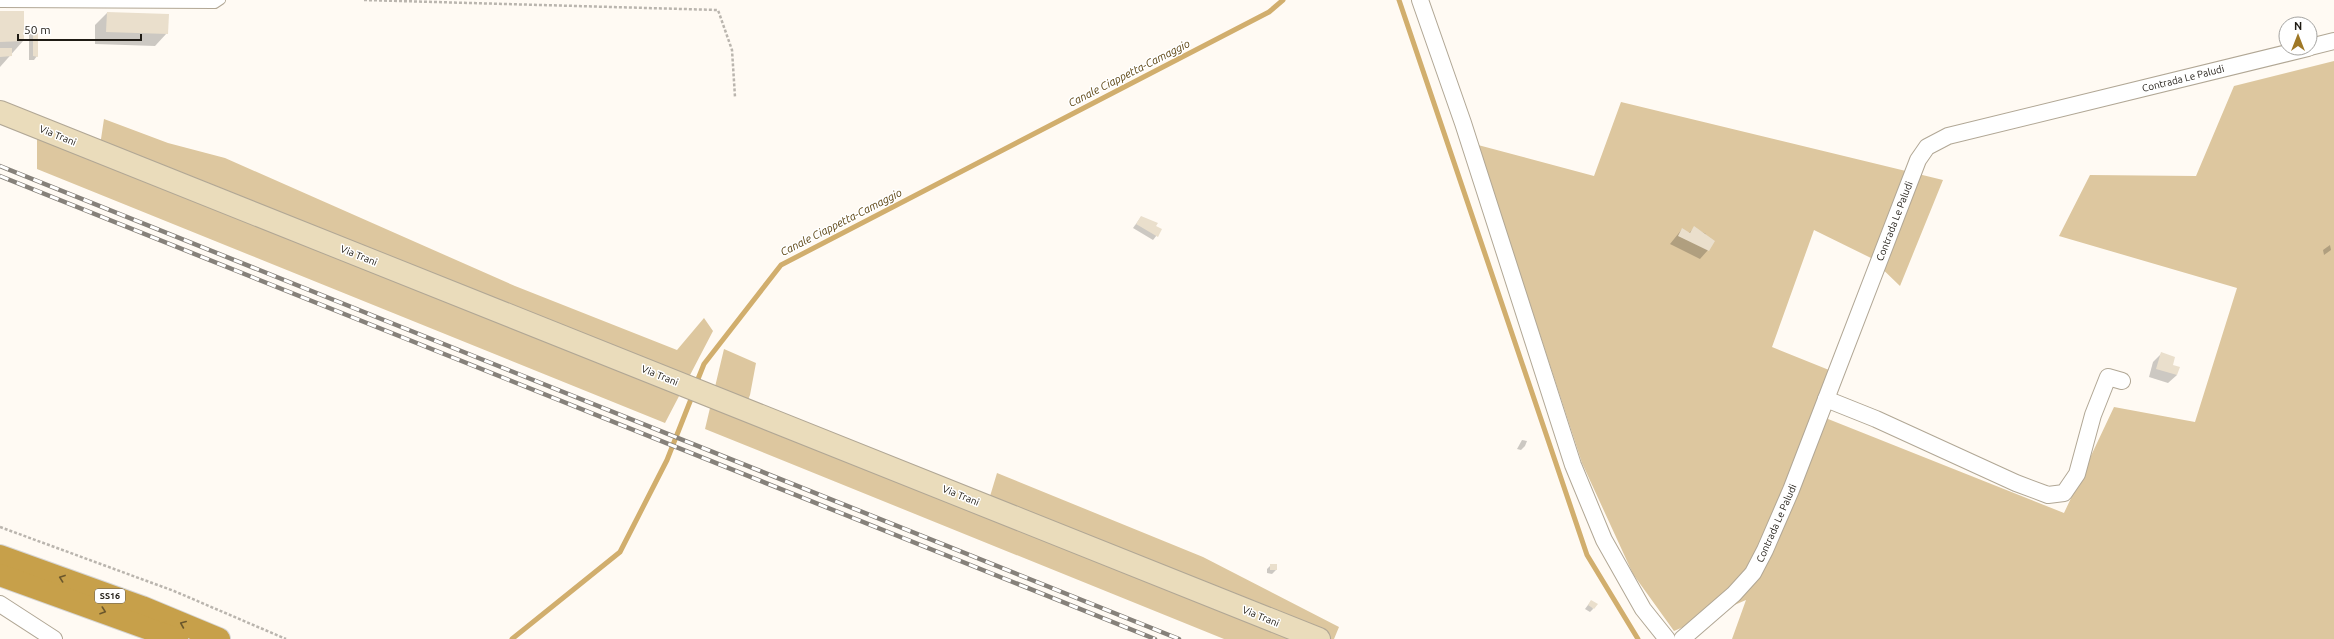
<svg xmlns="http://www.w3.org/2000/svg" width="2334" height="639" viewBox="0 0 2334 639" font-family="Ubuntu,sans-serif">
	<rect width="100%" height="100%" fill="#fffaf3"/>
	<!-- green -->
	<g fill="#ddc79f">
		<path d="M2334,61V639H1732L1746,600L1674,631L1633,574L1582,463L1478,145L1594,176L1621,102L1943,180L1900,286L1871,258L1814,230L1772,347L1829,370L1813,413L2064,513L2114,407L2195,422L2237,288L2059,236L2090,175L2196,176L2234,86Z"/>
		<path d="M104,119L168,143L225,158L515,286L677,350L704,318L713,331L665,423L37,169V139L93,161L101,139Z"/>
		<path d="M724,349L756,363L750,395L740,419L985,513L997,473L1203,557L1339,627L1334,639H1224L705,429Z"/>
	</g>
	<!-- shadow -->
	<g fill="#0003">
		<path d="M0,12H23V41L0,67Z"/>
		<path d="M107,13L167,33L155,46L95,44V25Z"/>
		<path d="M33,29L37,56L34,60H29V33Z"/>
		<path d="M1141,217L1161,230L1153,240L1133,228Z"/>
		<path d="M1694,228L1706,234L1704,236L1708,250L1700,259L1670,244L1682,229L1689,233Z"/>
		<path d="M2330,245L2331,250L2324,255L2323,250Z"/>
		<path d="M2161,354L2177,375L2168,383L2149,377L2153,362Z"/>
		<path d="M1522,440L1527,441L1525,446L1521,450L1517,449Z"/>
		<path d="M1271,565L1276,570L1272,574L1267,573V569Z"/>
		<path d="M1591,601L1593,609L1590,612L1585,609Z"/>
	</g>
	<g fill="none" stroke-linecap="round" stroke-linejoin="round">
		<!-- stream -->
		<g stroke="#d1ae6d" stroke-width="5">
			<path d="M1399,0L1587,555L1638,639"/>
			<path d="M696,384L704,364L781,265L1269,12L1283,0"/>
			<path d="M512,639L620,552L667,460L693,394"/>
		</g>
	</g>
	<!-- building -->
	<g fill="#eadfcc">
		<path d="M0,11H24V41L0,42Z"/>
		<path d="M107,12L169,14L168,34L106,32Z"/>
		<path d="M33,28H38V57L33,56Z"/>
		<path d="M0,48H12V56L0,57Z"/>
		<path d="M1141,216L1158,223L1156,226L1162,229L1158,237L1136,224Z"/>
		<path d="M1694,226L1715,241L1709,251L1678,236L1682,228L1690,233Z"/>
		<path d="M2161,352L2175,357L2173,365L2180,367L2177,375L2156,369Z"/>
		<rect x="1270" y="564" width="7" height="6"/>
		<path d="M1591,600L1598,604L1594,609L1588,605Z"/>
	</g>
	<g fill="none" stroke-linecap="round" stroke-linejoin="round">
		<!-- service casing -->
		<g stroke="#b1a795" stroke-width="10">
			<path id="service" d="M0,3L215,4L221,0"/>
		</g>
		<!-- minor casing -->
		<g stroke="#b1a795" stroke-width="18">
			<g id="minor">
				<path d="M1420,0L1463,123L1573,465L1604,540L1643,609L1667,639"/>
				<path d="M2310,47L2334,41"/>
				<path d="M1826,399L1876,419L2016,483L2048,495L2064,493L2077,474L2093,415L2108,377L2122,381"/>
				<path d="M0,604L54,639"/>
				<path d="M1682,639L1734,594L1753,573L1765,550L1791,490L1918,160L1927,147L1948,136L2308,48"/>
			</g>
		</g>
		<!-- secondary casing -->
		<g stroke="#b1a795" stroke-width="24">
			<path id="secondary" d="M0,112L1319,639"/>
		</g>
		<!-- trunk casing -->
		<g stroke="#d7d6d5" stroke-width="24">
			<g id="trunk">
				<path d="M0,556L142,607L219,639"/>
				<path d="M0,575L177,639"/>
			</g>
		</g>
		<!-- path -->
		<g stroke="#bab5ae" stroke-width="2.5" stroke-dasharray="3 2" stroke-linecap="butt">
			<path d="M364,0L718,10L732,50L735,97"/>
			<path d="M0,527L174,591L286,639"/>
		</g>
		<!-- service -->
		<use href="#service" stroke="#fff" stroke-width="8"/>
		<!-- minor -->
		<use href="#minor" stroke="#fff" stroke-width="16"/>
		<!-- secondary -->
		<use href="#secondary" stroke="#eadcbb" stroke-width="22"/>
		<!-- trunk -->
		<use href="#trunk" stroke="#c7a04a" stroke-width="22"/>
		<!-- rail casing -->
		<g stroke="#86817a" stroke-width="4.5">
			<g id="rail">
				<path d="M0,166L1179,639"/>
				<path d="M0,176L1155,639"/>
			</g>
		</g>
		<!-- rail -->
		<use href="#rail" stroke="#fff" stroke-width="3" stroke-dasharray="9" stroke-linecap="butt"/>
	</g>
	<!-- one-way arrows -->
	<defs><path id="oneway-chevron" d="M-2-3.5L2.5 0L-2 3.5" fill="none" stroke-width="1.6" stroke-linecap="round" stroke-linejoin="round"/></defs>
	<g stroke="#6b572c">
		<use href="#oneway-chevron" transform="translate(62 578) rotate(-160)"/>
		<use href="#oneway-chevron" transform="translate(103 611) rotate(19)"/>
		<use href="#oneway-chevron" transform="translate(183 624) rotate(-157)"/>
	</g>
	<g text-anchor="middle" stroke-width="3" stroke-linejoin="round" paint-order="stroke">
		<!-- shield labels -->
		<rect fill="#fff" stroke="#625f5a" stroke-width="1" x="95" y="589" width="30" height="14" rx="3"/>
		<g font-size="9" font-weight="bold" fill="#1f1b14">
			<text x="110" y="599">SS16</text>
		</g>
		<!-- street labels -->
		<g font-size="10" fill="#1f1b14" stroke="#fff">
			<text transform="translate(2183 78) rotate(-14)" y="4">Contrada Le Paludi</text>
			<text transform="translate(58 135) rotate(22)" y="4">Via Trani</text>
			<text transform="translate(1894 221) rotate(-69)" y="4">Contrada Le Paludi</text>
			<text transform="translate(359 255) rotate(22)" y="4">Via Trani</text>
			<text transform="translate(660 375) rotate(22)" y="4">Via Trani</text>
			<text transform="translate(961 495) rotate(22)" y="4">Via Trani</text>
			<text transform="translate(1776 523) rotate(-66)" y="4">Contrada Le Paludi</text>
			<text transform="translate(1261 616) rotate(22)" y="4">Via Trani</text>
		</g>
		<!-- water labels -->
		<g font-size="11" font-style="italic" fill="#5d4512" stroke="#fff">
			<text transform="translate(1129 73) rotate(-27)" y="4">Canale Ciappetta-Camaggio</text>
			<text transform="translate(841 222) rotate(-27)" y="4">Canale Ciappetta-Camaggio</text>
		</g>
	</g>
	<!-- north arrow -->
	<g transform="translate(2298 36)"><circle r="19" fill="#ffffff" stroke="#a5a4a1"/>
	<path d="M0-3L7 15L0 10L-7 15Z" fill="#9f7826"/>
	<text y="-6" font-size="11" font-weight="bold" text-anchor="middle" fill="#1f1b14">N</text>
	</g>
	<!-- scale -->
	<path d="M18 34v6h123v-6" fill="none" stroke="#1f1b14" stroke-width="2"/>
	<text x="24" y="34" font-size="12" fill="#1f1b14" stroke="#ffffff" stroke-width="3" paint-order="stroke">50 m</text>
</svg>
